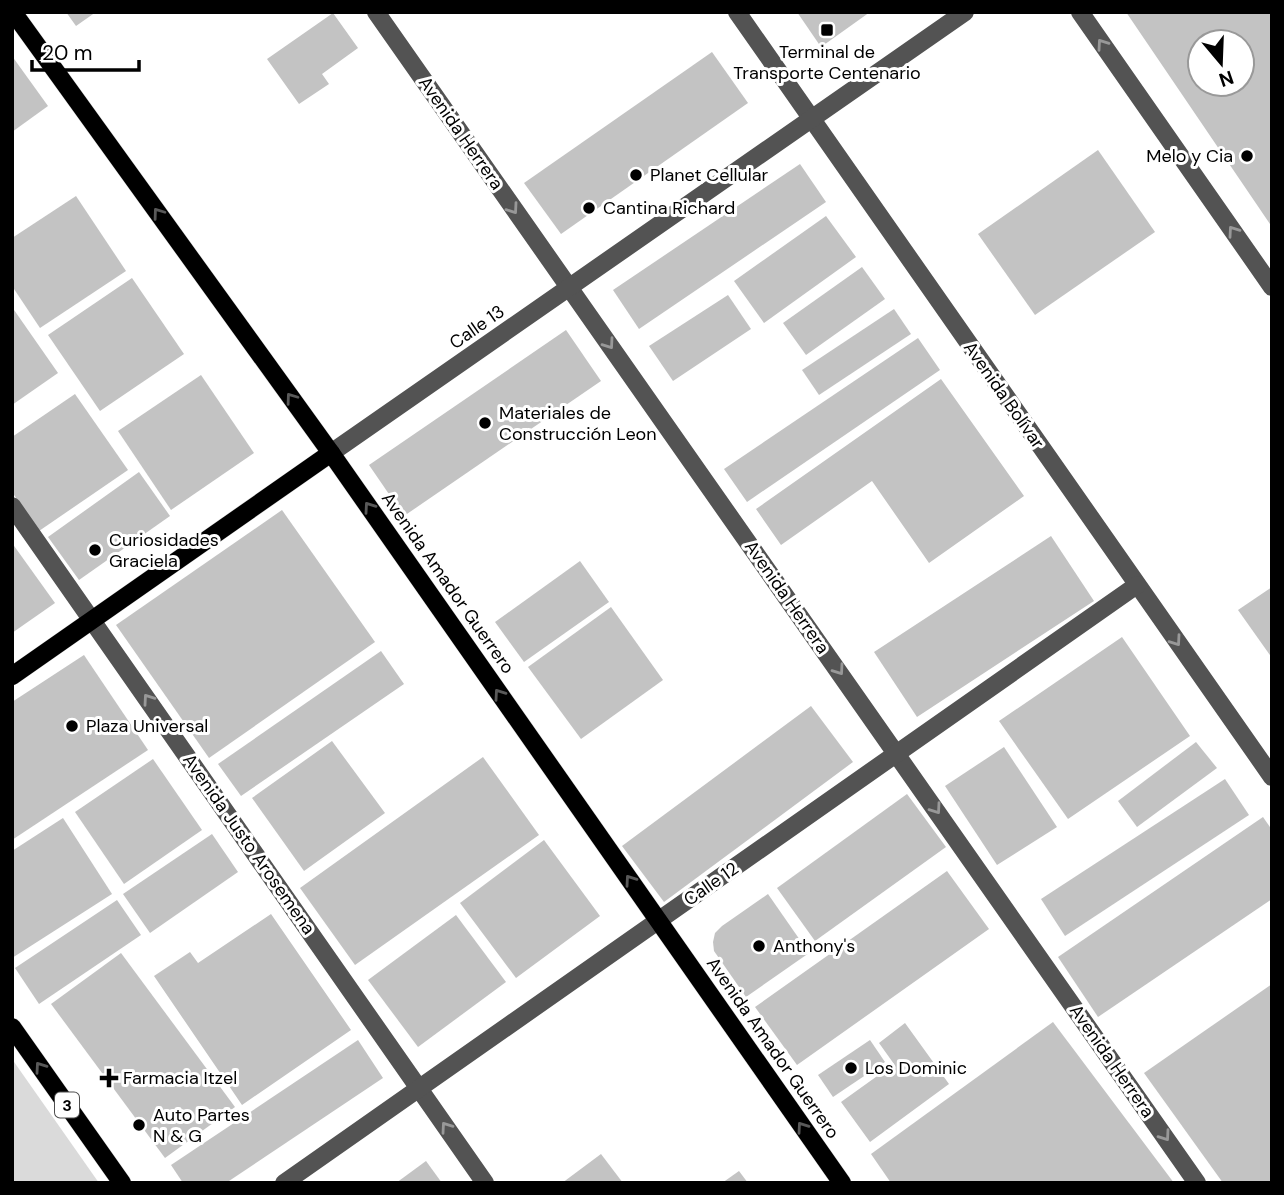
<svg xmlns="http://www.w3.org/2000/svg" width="1284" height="1195" viewBox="0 0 1284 1195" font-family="'DM Sans',sans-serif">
	<rect width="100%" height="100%" fill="#fff"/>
	<!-- green -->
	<path fill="#dadada" d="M12,1059L99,1183H12Z"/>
	<!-- building -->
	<g fill="#c3c3c3" fill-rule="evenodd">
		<path d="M66,12H96L76,26Z"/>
		<path d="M797,12H870L821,47Z"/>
		<path d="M1126,12H1272V227ZM1200,42H1242V84H1200Z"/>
		<path d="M333,13L358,48L322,74L329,84L299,104L267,59Z"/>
		<path d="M712,52L748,103L561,234L524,183Z"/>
		<path d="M12,56L48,106L12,132Z"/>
		<path d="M1098,150L1155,232L1035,315L978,234Z"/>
		<path d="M800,164L826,202L639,329L613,290Z"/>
		<path d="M76,196L126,271L40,328L12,286V238Z"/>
		<path d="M826,216L856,257L764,323L734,281Z"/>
		<path d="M862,267L885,299L806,355L783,323Z"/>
		<path d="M132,278L184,354L100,411L48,335Z"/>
		<path d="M728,295L751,329L673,381L649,346Z"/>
		<path d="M12,307L58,373L12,405Z"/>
		<path d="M894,309L911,334L819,395L802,370Z"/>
		<path d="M566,330L601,381L404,516L369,465Z"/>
		<path d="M918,338L940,370L747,502L724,469Z"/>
		<path d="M201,375L254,453L171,510L118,431Z"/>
		<path d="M941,379L1024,496L929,563L872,481L781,545L756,509Z"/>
		<path d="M75,394L128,470L39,531L12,492V437Z"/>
		<path d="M139,472L170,516L79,580L48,537Z"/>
		<path d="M282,510L375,642L209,758L116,625Z"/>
		<path d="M1051,536L1094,601L917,717L874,652Z"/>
		<path d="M12,543L55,603L12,633Z"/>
		<path d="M580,561L609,602L524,662L495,622Z"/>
		<path d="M1272,587V658L1238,610Z"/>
		<path d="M611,607L663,680L581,739L528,667Z"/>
		<path d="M1122,637L1190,736L1068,819L999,721Z"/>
		<path d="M381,651L404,684L241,796L218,764Z"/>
		<path d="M84,655L148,750L12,840V702Z"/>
		<path d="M811,706L853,762L664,902L622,846Z"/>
		<path d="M332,741L385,813L304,871L252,798Z"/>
		<path d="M1196,742L1217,768L1137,827L1118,801Z"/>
		<path d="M1004,747L1057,827L997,865L945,786Z"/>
		<path d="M483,757L539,835L355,965L300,888Z"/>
		<path d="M153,759L202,830L124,884L75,812Z"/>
		<path d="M1225,779L1249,815L1065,936L1041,899Z"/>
		<path d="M907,794L946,847L815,941L777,888Z"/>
		<path d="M1263,817L1272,830V899L1098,1017L1058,957Z"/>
		<path d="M63,818L112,894L12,958V851Z"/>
		<path d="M212,834L238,872L150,933L123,894Z"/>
		<path d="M544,840L600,916L516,978L460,903Z"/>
		<path d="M947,871L989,929L797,1065L755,1007Z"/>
		<path d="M768,894L809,953L746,997L714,951L713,942L715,933L722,926Z"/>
		<path d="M117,900L141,935L39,1004L15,968Z"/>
		<path d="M271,914L351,1030L242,1105L154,976L190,952L198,963Z"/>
		<path d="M456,915L506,982L418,1047L368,980Z"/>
		<path d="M121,953L235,1107L165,1158L51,1004Z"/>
		<path d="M1272,984V1183H1223L1144,1073Z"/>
		<path d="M1053,1022L1174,1183H891L871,1154Z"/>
		<path d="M905,1023L949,1084L870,1142L841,1102L894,1064L879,1043Z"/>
		<path d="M358,1040L383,1078L226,1183H183L171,1165Z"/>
		<path d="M870,1040L885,1062L833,1097L818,1075Z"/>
		<path d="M601,1154L623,1183H562Z"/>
		<path d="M426,1161L442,1183H396Z"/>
		<path d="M739,1171L748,1183H722Z"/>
	</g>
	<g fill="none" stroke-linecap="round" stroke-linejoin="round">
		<!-- major casing -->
		<g stroke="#dbdbdb" stroke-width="19">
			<g id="major">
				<path d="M13,12L331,453L842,1183"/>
				<path d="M12,676L331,453"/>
				<path d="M12,1027L122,1183"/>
			</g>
		</g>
		<!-- minor -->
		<g stroke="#535353" stroke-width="18">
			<path d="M376,12L1197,1183"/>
			<path d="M737,12L1272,777"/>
			<path d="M1080,12L1272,287"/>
			<path d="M331,453L965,12"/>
			<path d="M12,506L485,1183"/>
			<path d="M284,1183L1137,585"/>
		</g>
		<!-- major -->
		<use href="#major" stroke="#000" stroke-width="18"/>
	</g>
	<!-- one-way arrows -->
	<defs><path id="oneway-chevron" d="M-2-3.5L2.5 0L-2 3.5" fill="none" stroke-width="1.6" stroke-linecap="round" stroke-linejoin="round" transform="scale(1.75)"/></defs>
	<g stroke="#989898">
		<use href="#oneway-chevron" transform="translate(1102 44) rotate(-125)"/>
		<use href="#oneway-chevron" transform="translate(513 209) rotate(55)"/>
		<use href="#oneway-chevron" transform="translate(1233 231) rotate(-125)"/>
		<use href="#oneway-chevron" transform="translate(609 344) rotate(55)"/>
		<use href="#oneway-chevron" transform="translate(1176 641) rotate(55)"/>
		<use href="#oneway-chevron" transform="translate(839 670) rotate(55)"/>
		<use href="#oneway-chevron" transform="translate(148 699) rotate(-125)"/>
		<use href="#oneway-chevron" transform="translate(936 809) rotate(55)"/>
		<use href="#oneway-chevron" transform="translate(446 1127) rotate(-125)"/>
		<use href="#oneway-chevron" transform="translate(1165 1136) rotate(55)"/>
	</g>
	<g stroke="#595959">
		<use href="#oneway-chevron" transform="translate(158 213) rotate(-126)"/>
		<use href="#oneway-chevron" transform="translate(291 398) rotate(-126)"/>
		<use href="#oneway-chevron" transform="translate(369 507) rotate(-125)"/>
		<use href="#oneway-chevron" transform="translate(499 694) rotate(-125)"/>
		<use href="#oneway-chevron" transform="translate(630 880) rotate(-125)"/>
		<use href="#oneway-chevron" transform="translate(40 1067) rotate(-125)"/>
		<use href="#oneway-chevron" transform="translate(802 1127) rotate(-125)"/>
	</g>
	<!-- markers -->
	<g fill="#000" stroke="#fff" stroke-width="2.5">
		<rect x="820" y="23" width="14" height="14" rx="3.5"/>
		<circle cx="1247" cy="156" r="7"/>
		<circle cx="636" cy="175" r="7"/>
		<circle cx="589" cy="208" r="7"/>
		<circle cx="485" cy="423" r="7"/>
		<circle cx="95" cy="550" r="7"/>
		<circle cx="72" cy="726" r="7"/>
		<circle cx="759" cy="946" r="7"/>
		<circle cx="851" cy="1068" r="7"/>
		<path d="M105.5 1067.5h7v7h7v7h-7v7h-7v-7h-7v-7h7z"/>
		<circle cx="139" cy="1125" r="7"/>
	</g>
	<g text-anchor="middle" stroke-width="6" stroke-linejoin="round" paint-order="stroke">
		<!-- shield labels -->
		<rect fill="#fff" stroke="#4c4c4c" stroke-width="2" x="55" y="1092.5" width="24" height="25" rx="5"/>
		<g font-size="16" font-weight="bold" fill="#000">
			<text x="67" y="1111">3</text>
		</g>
		<!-- poi labels -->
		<g font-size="18" fill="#000" stroke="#fff" text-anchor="start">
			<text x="827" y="58" text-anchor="middle">Terminal de<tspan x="827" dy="21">Transporte Centenario</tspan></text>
			<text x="1233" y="162" text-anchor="end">Melo y Cia</text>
			<text x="650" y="181">Planet Cellular</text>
			<text x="603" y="214">Cantina Richard</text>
			<text x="499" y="419">Materiales de<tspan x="499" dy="21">Construcción Leon</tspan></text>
			<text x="109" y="546">Curiosidades<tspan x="109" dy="21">Graciela</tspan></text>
			<text x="86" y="732">Plaza Universal</text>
			<text x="773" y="952">Anthony's</text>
			<text x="865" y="1074">Los Dominic</text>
			<text x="123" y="1084">Farmacia Itzel</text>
			<text x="153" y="1121">Auto Partes<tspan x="153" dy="21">N &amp; G</tspan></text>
		</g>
		<!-- street labels -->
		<g font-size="18" fill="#000" stroke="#fff">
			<text transform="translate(461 133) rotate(55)" y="6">Avenida Herrera</text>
			<text transform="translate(477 327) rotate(-35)" y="6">Calle 13</text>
			<text transform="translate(1004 395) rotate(55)" y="6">Avenida Bolívar</text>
			<text transform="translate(448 583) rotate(55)" y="6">Avenida Amador Guerrero</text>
			<text transform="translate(787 597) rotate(55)" y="6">Avenida Herrera</text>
			<text transform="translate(249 844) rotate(55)" y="6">Avenida Justo Arosemena</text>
			<text transform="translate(711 884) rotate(-35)" y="6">Calle 12</text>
			<text transform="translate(773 1048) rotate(55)" y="6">Avenida Amador Guerrero</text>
			<text transform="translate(1112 1061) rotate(55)" y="6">Avenida Herrera</text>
		</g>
	</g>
	<!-- border -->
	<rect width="1284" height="1195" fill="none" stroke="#000000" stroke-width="28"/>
	<!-- north arrow -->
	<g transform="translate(1221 63) rotate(161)"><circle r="33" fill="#ffffff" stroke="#999999" stroke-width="2"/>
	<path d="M0-5L12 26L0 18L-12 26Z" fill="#000000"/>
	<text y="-10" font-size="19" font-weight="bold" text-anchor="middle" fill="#000000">N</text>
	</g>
	<!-- scale -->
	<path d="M32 60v10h107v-10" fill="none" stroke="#000000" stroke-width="3.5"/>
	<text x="42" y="60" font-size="21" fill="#000000" stroke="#ffffff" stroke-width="5" paint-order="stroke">20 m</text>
</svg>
